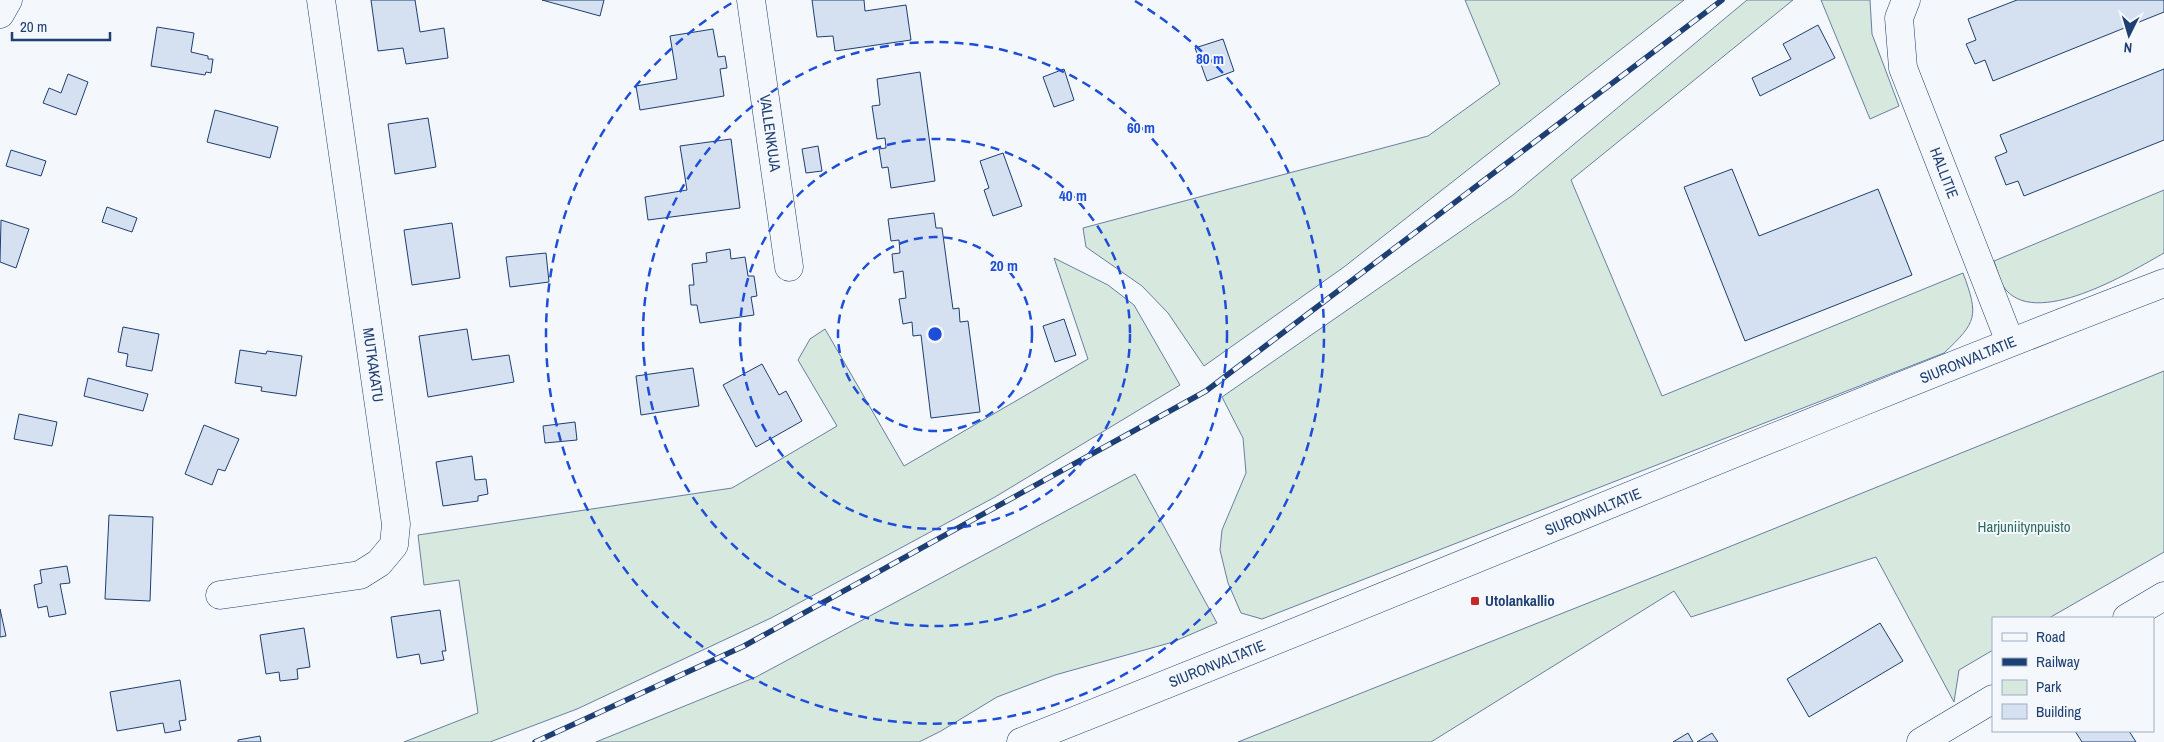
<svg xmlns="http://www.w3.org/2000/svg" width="2164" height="742" viewBox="0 0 2164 742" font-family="'Archivo Narrow',sans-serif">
	<rect width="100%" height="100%" fill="#f4f7fb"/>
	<!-- green -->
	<g fill="#d7e8df" stroke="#687fa3">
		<path d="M1465,0H1684L1344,267L1204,366L1168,313L1142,286L1086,247L1083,228L1428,136L1500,84Z"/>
		<path d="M1747,0H1793L1571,180L1662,396L1963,273C1979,316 1977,322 1944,353L1262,619L1241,613L1228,583L1220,550L1222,530L1246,473L1243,438L1222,397L1513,195Z"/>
		<path d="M1821,0H1870L1872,34L1899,106L1870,119Z"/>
		<path d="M2164,190V253C2132,271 2033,332 2003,286C1999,279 1997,269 1994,261Z"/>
		<path d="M1054,258L1108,285L1134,305L1180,385L995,497L771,618L577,709L490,742H404L478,713L459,580L424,585L418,535L732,488L837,426L798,360L810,339L825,329L904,466L1088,359Z"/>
		<path d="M2164,371V552L2049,618H1993V650L1959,670L1954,702L1876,557L1691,617L1674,591L1431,742H1238L1704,557Z"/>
		<path d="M1135,474L1217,623L1173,642L1055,675L997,697L941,731L919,742H596L756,677Z"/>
	</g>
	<!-- building -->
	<g fill="#d5e0f0" stroke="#1d3f73">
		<path d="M371,0H415L420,32L444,28L448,58L406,64L403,48L378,51Z"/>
		<path d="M542,0H604L600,16Z"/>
		<path d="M812,0H864L865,11L906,5L911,40L835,51L833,36L817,37Z"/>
		<path d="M2017,0H2164V12L1993,81L1985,60L1975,64L1966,44L1976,40L1968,19Z"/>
		<path d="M1818,25L1835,58L1760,96L1752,78L1791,59L1783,44Z"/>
		<path d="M157,27L194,33L191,52L208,56V59H213L211,73L206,72L205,75L151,66Z"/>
		<path d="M713,29L718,57L725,56L727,68L720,69L724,96L640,110L636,86L677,79L670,36Z"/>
		<path d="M1223,39L1234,71L1207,81L1195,48Z"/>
		<path d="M1064,69L1074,100L1054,107L1043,77Z"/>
		<path d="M2164,69V140L2024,196L2018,181L2006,185L1995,157L2007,152L2000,135Z"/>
		<path d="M920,72L935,181L891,188L888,167L882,168L879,149L886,148L885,138L877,139L872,106L880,105L877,79Z"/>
		<path d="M68,74L88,82L76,115L43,103L49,88L61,93Z"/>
		<path d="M215,110L278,127L270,158L207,142Z"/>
		<path d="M428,118L436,167L395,174L388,124Z"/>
		<path d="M731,139L740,208L648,220L645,197L687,190L680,146Z"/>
		<path d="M818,146L822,171L806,173L802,149Z"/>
		<path d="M11,150L46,161L41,176L6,166Z"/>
		<path d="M1003,153L1022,206L993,216L984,190L989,188L980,161Z"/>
		<path d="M1732,169L1759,236L1878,189L1912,275L1745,341L1684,187Z"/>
		<path d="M107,207L137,218L132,232L102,222Z"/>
		<path d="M934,213L936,228H942L953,309L959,308L960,322L968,321L980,412L931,418L921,335L913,336L912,322L903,324L899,299L906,298L903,271L894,273L892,254L900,253L899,240L891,241L888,219Z"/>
		<path d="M1,220L29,229L16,268L0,262Z"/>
		<path d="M452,223L460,278L412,285L404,230Z"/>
		<path d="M730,249L731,259L745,257L748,276H754L757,296L751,297L754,315L700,323L697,305H691L689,285H694L692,264L707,262L706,253Z"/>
		<path d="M546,253L549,282L510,287L506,257Z"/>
		<path d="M1064,319L1076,355L1055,362L1043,326Z"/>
		<path d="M123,327L159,334L152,371L126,366L128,354L118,352Z"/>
		<path d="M467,329L472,360L509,355L514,382L428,397L419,336Z"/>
		<path d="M240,350L266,354L267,351L302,356L296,396L261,391L262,387L235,383Z"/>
		<path d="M762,364L779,395L786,391L802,421L756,447L723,385Z"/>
		<path d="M693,368L699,406L641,415L636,376Z"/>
		<path d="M88,378L148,394L143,411L84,396Z"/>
		<path d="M19,414L57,422L52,446L14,439Z"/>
		<path d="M575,422L577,440L545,443L543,426Z"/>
		<path d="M204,425L239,439L225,471L218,469L212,485L185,474Z"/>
		<path d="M472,456L475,480L486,479L488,494L478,496V501L443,506L436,462Z"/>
		<path d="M109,515L153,517L150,601L105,599Z"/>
		<path d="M67,566L70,583L60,584L66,614L49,617L47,606L38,608L34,585L42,583L40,570Z"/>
		<path d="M0,609L6,636L0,637Z"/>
		<path d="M440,610L446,651H442L444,660L421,664L419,654L397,658L391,617Z"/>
		<path d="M1880,623L1903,661L1809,717L1787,679Z"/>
		<path d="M304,628L310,667L297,669L298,679L280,681L279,672L266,674L260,635Z"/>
		<path d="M180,680L186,720L179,721L181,730L165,733L163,723L117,731L110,692Z"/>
		<path d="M2075,731H2129L2136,742H2082Z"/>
		<path d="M1688,733L1693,742H1673Z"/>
		<path d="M1712,733L1718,742H1697Z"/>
		<path d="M260,736L261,742H238V740Z"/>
	</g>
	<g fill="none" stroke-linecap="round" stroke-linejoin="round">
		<!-- minor casing -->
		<g stroke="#1d3f73" stroke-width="29">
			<g id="minor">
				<path d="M751,0L789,267"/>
				<path d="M1906,0L1899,18L1903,68L2010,342"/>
				<path d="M0,14L8,0"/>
				<path d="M220,595L360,575L379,563L394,545L396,524L321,0"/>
				<path d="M2127,618L2164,596"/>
				<path d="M1921,742L1993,699"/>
			</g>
		</g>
		<!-- secondary casing -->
		<g stroke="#1d3f73" stroke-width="29">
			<path id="secondary" d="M1021,742C1403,592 1781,430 2164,283"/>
		</g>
		<!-- minor -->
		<use href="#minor" stroke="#f4f7fb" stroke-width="28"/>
		<!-- secondary -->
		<use href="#secondary" stroke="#f4f7fb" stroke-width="28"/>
		<!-- rail casing -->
		<g stroke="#1d3f73" stroke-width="5.5">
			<path id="rail" d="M535,742L744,646L1206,391L1722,0"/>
		</g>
		<!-- rail -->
		<use href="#rail" stroke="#f4f7fb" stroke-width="4" stroke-dasharray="11" stroke-linecap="butt"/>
	</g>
	<!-- distance rings -->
	<g fill="none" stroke="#1d4ed8" stroke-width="2.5" stroke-dasharray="9 6">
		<circle cx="935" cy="334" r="97"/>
		<circle cx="935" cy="334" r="195"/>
		<circle cx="935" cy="334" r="292"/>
		<path d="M1135 1A389 389 0 1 1 735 1"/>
	</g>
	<!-- markers -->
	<rect fill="#c62828" stroke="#f4f7fb" stroke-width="2" x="1470" y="596" width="10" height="10" rx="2.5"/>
	<g text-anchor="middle" stroke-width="4" stroke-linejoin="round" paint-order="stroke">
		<!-- street labels -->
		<g font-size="15" fill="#1d3f73" stroke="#f4f7fb">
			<text transform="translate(770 133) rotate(82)" y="5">VALLENKUJA</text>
			<text transform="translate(1944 173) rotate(69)" y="5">HALLITIE</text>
			<text transform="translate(1968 360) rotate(-22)" y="5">SIURONVALTATIE</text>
			<text transform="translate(373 365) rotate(82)" y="5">MUTKAKATU</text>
			<text transform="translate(1593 512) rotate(-22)" y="5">SIURONVALTATIE</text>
			<text transform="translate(1217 664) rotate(-22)" y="5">SIURONVALTATIE</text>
		</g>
		<!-- park labels -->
		<g font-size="15" fill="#2c6c60" stroke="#f4f7fb">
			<text x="2024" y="532">Harjuniitynpuisto</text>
		</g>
		<!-- poi labels -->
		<g font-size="15" font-weight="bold" fill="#1d3f73" stroke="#f4f7fb" text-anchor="start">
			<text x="1485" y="606">Utolankallio</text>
		</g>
	</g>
	<circle cx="935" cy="334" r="8" fill="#1d4ed8" stroke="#f4f7fb" stroke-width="2.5"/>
	<g font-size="15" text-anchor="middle" font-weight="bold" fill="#1d4ed8" stroke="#f4f7fb" stroke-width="4" stroke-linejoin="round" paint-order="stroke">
		<text x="1210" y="64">80 m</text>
		<text x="1141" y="133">60 m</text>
		<text x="1073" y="201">40 m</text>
		<text x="1004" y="271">20 m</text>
	</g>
	<!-- legend -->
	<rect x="1992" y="617" width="162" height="115" fill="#f4f7fb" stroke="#9eadc5"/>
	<rect x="2002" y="633" width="25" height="8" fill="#f4f7fb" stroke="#9eadc5"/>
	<text x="2036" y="642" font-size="15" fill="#1d3f73">Road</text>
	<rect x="2002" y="658" width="25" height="8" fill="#1d3f73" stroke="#9eadc5"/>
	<text x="2036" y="667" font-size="15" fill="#1d3f73">Railway</text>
	<rect x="2002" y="680" width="25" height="15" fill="#d7e8df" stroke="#9eadc5"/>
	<text x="2036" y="692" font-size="15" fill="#1d3f73">Park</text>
	<rect x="2002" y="704" width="25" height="15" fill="#d5e0f0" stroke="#9eadc5"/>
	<text x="2036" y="717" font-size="15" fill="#1d3f73">Building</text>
	<!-- north arrow -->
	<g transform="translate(2129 35) rotate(185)" stroke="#f4f7fb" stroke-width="4" paint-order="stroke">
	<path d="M0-4L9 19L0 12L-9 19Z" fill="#1d3f73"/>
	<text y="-8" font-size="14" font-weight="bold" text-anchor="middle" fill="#1d3f73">N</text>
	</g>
	<!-- scale -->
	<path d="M12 32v8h98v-8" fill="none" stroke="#1d3f73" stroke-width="2.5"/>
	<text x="20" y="32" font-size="15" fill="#1d3f73" stroke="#f4f7fb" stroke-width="4" paint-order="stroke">20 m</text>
</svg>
